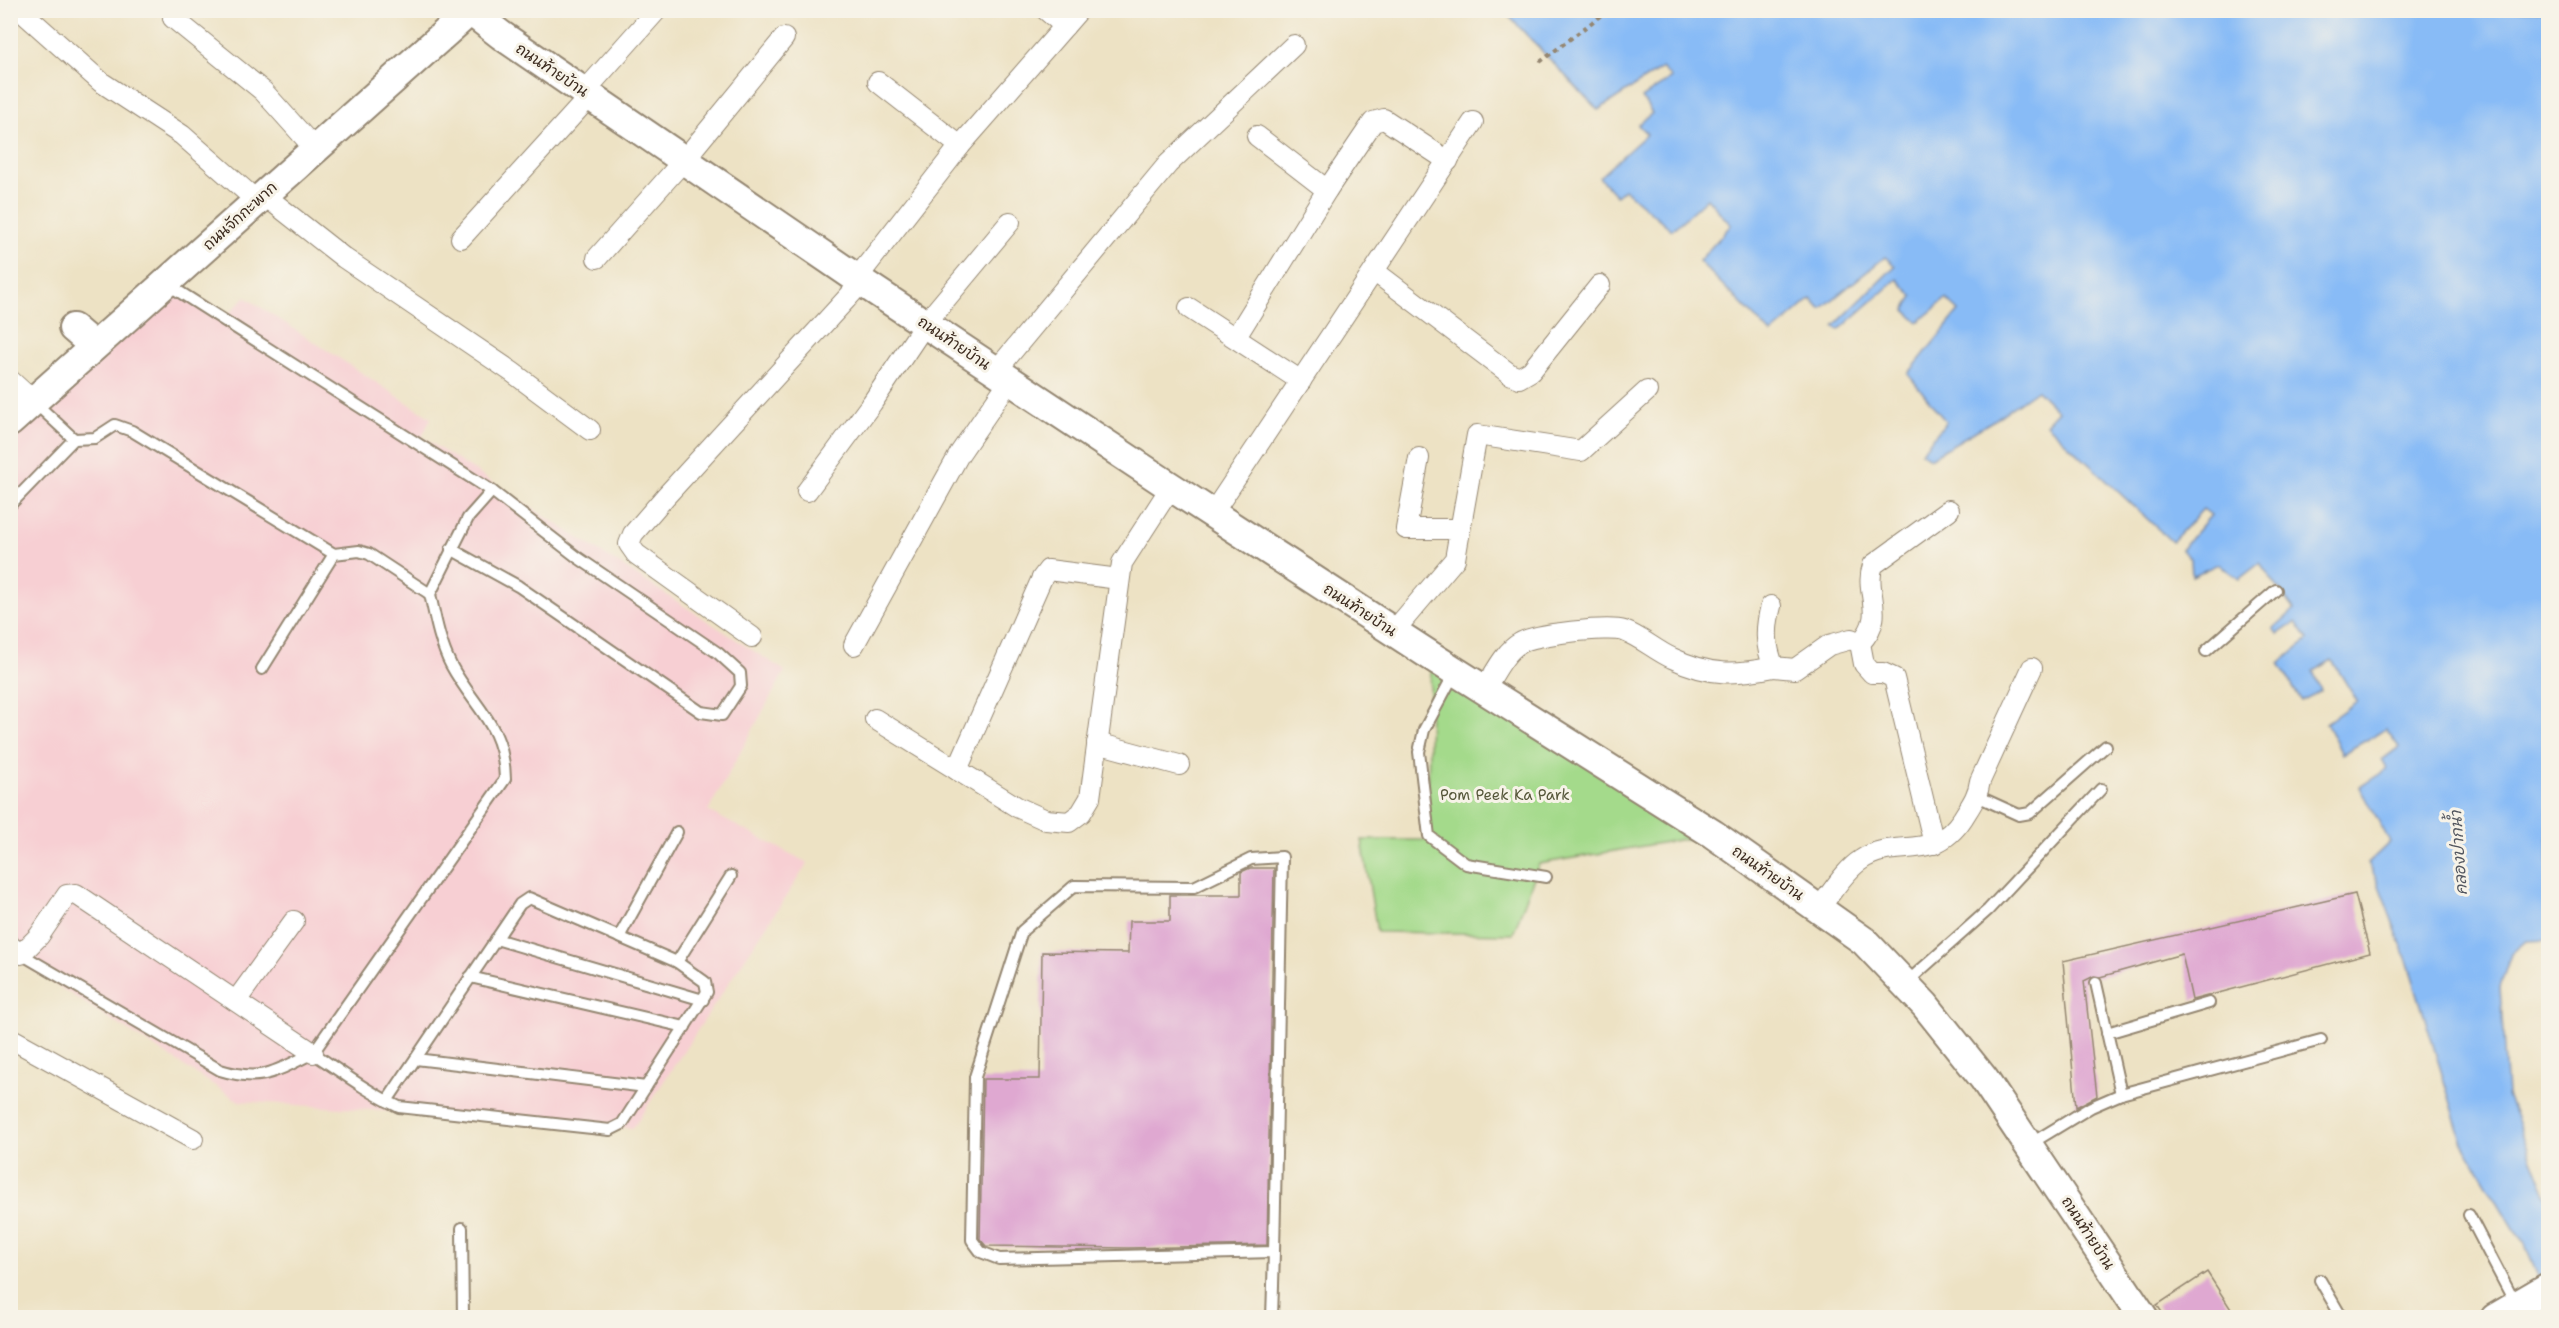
<svg xmlns="http://www.w3.org/2000/svg" width="2559" height="1328" viewBox="0 0 2559 1328" font-family="'Shantell Sans','Playpen Sans Thai',sans-serif">
	<rect width="100%" height="100%" fill="#f7f3e8"/>
	<filter id="ink" filterUnits="userSpaceOnUse"><feTurbulence type="fractalNoise" baseFrequency=".0167" numOctaves="2"/><feDisplacementMap in="SourceGraphic" scale="12" xChannelSelector="R" yChannelSelector="G"/><feConvolveMatrix kernelMatrix="1 2 1 2 8 2 1 2 1" color-interpolation-filters="sRGB"/></filter>
	<filter id="wash" filterUnits="userSpaceOnUse"><feTurbulence type="fractalNoise" baseFrequency=".008" numOctaves="4" result="noise"/><feDisplacementMap in="SourceGraphic" scale="24" xChannelSelector="R" yChannelSelector="G"/><feGaussianBlur stdDeviation="1.35" result="paint"/><feColorMatrix in="noise" values="0 0 0 0 0 0 0 0 0 0 0 0 0 0 0 0 0 1.4 0 .05"/><feComposite in="paint" operator="in"/></filter>
	<g filter="url(#wash)">
		<rect width="100%" height="100%" fill="#ede2c4"/>
		<!-- built -->
		<path fill="#f7cfd3" d="M182,283L223,320L245,297L431,418L422,437L785,671L708,811L808,863L633,1128L239,1101L11,956V443Z"/>
		<!-- green -->
		<path fill="#a4da8b" stroke="#708254" stroke-width="1.5" d="M1431,656L1713,834L1539,864L1513,934L1377,932L1362,840H1427Z"/>
		<!-- water -->
		<path fill="#88bbf6" stroke="#62728a" stroke-width="1.5" d="M1504,11H2548V940L2526,941L2511,954L2500,987L2507,1095L2548,1199V1300L2524,1242L2514,1230L2463,1143L2409,966L2377,880L2368,863L2390,842L2360,787L2387,769L2382,760L2399,747L2386,729L2342,754L2326,723L2357,701L2332,660L2313,671L2321,691L2301,701L2279,663L2308,640L2296,622L2278,634L2273,629L2294,610L2260,563L2239,579L2218,564L2192,576L2191,559L2181,550L2211,515L2203,509L2172,542L2046,424L2058,411L2037,390L1994,420L1930,458L1921,452L1946,422L1908,374L1959,311L1946,299L1918,322L1905,310L1913,296L1897,279L1839,330L1834,326L1895,266L1885,257L1821,309L1811,299L1771,334L1699,261L1731,225L1707,198L1672,230L1624,189L1616,196L1599,177L1647,134L1638,125L1652,113L1642,98L1671,78L1662,68L1598,110Z"/>
		<g id="blocks">
			<!-- building -->
			<g fill="#dfa8d1">
				<path d="M1250,868H1274L1267,1245L1128,1248L986,1246L980,1239L983,1079H1040L1042,952L1128,953L1129,921H1170V895H1241V872Z"/>
				<path d="M2355,894L2370,953L2192,1000L2182,954L2100,977L2094,976L2084,981L2097,1096L2076,1107L2063,961Z"/>
				<path d="M2207,1272L2236,1317H2165L2157,1305Z"/>
			</g>
		</g>
	</g>
	<g filter="url(#ink)">
		<use href="#blocks" fill-opacity="0" stroke="#948671" stroke-width="1.5"/>
		<g fill="none" stroke-linecap="round" stroke-linejoin="round">
			<!-- lane casing -->
			<g stroke="#948671" stroke-width="14">
				<g id="lane">
					<path d="M167,284L492,491L577,557L718,653L740,673L741,686L722,715L701,712L518,586L451,549"/>
					<path d="M33,401L74,439L95,438L115,425L132,431L334,554L359,551L369,554L430,594"/>
					<path d="M10,505L74,439"/>
					<path d="M2206,651L2276,590"/>
					<path d="M262,669L334,554"/>
					<path d="M1455,672L1424,730L1419,752L1429,836L1466,864L1546,877"/>
					<path d="M1977,796L2019,815L2030,813L2106,746"/>
					<path d="M619,937L677,832"/>
					<path d="M496,939L703,1000"/>
					<path d="M21,954L220,1070C262,1083 276,1071 313,1053L505,779C504,724 474,708 451,665C440,644 435,617 430,594L468,518L492,491"/>
					<path d="M677,962L731,876"/>
					<path d="M470,977L685,1027"/>
					<path d="M1906,983L1988,910L2101,789"/>
					<path d="M2096,983L2121,1094"/>
					<path d="M2107,1033L2209,1003"/>
					<path d="M313,1053C341,1072 368,1092 399,1107L610,1130L622,1124L707,992L705,982L677,962L529,898L520,904L387,1101"/>
					<path d="M416,1059L646,1087"/>
					<path d="M2030,1144L2091,1107L2121,1094L2321,1040"/>
					<path d="M2469,1215L2516,1305"/>
					<path d="M462,1228L463,1318"/>
					<path d="M2320,1280L2342,1318"/>
					<path d="M1272,1318L1274,1252L1282,857L1251,859L1194,887L1074,886L1022,931L975,1077L972,1240L981,1252L999,1259L1274,1252"/>
				</g>
			</g>
			<!-- street casing -->
			<g stroke="#948671" stroke-width="22">
				<g id="street">
					<path d="M20,10L101,82L182,135L257,201"/>
					<path d="M1046,10L1065,26"/>
					<path d="M173,18L263,91L315,149"/>
					<path d="M878,82L960,146"/>
					<path d="M584,92L657,10"/>
					<path d="M1257,136L1327,190"/>
					<path d="M264,195L344,258L512,372L590,430"/>
					<path d="M461,238L590,96"/>
					<path d="M597,258L684,160L784,38"/>
					<path d="M1374,271L1510,374L1519,378L1531,371L1600,285"/>
					<path d="M857,278L960,146L1079,10"/>
					<path d="M1189,308L1301,381"/>
					<path d="M1236,337L1327,190L1373,122L1384,119L1448,161"/>
					<path d="M996,371L1168,164L1294,45"/>
					<path d="M10,380L33,401"/>
					<path d="M1419,458L1406,529H1460"/>
					<path d="M807,491L872,403L925,324L1010,222"/>
					<path d="M1212,514L1473,122"/>
					<path d="M1771,606C1765,628 1765,646 1774,667L1795,669L1829,645L1851,639L1860,643L1864,664L1872,673H1883L1894,678L1934,844"/>
					<path d="M1393,632L1455,559L1477,435L1581,451L1647,391"/>
					<path d="M752,637L636,554L629,544L633,534L665,497L862,282"/>
					<path d="M1860,643C1888,614 1863,593 1873,565L1949,510"/>
					<path d="M854,645L960,453L1010,380"/>
					<path d="M1484,690C1494,675 1504,652 1520,643C1533,634 1609,626 1624,631C1641,637 1656,651 1672,658C1710,676 1735,675 1774,667"/>
					<path d="M875,719L1017,807L1046,820L1069,822L1081,813L1090,798L1122,563L1171,487"/>
					<path d="M1097,743L1179,765"/>
					<path d="M957,770L1042,578L1048,570L1119,579"/>
					<path d="M1819,908C1831,894 1845,870 1861,860C1896,836 1932,865 1963,818C1971,805 1978,796 1980,781L2032,668"/>
					<path d="M10,946L21,954L39,936L67,895L76,894L313,1053"/>
					<path d="M236,1001L294,921"/>
					<path d="M10,1038L193,1139"/>
				</g>
			</g>
			<!-- secondary casing -->
			<g stroke="#948671" stroke-width="32">
				<g id="secondary">
					<path d="M469,10L501,35L862,282L1162,481L1431,656L1713,834L1864,941L1925,1005L1984,1079L2144,1318"/>
					<path d="M73,328L94,346"/>
					<path d="M10,422L470,11"/>
					<path d="M2495,1318L2548,1287"/>
				</g>
			</g>
			<!-- path -->
			<path stroke="#948671" stroke-width="4" stroke-dasharray="4.5 4.5" stroke-linecap="butt" d="M1540,62L1608,10"/>
			<!-- lane -->
			<use href="#lane" stroke="#fff" stroke-width="10"/>
			<!-- street -->
			<use href="#street" stroke="#fff" stroke-width="20"/>
			<!-- secondary -->
			<use href="#secondary" stroke="#fff" stroke-width="28"/>
		</g>
	</g>
	<g text-anchor="middle" stroke-width="6" stroke-linejoin="round" paint-order="stroke">
		<!-- street labels -->
		<g font-size="15" fill="#3b2a1e" stroke="#f7f3e8">
			<text transform="translate(552 70) rotate(34)" y="5">ถนนท้ายบ้าน</text>
			<text transform="translate(240 216) rotate(-42)" y="5">ถนนจักกะพาก</text>
			<text transform="translate(954 343) rotate(34)" y="5">ถนนท้ายบ้าน</text>
			<text transform="translate(1360 610) rotate(33)" y="5">ถนนท้ายบ้าน</text>
			<text transform="translate(1768 873) rotate(35)" y="5">ถนนท้ายบ้าน</text>
			<text transform="translate(2088 1233) rotate(57)" y="5">ถนนท้ายบ้าน</text>
		</g>
		<!-- park labels -->
		<g font-size="15" fill="#555639" stroke="#f7f3e8">
			<text x="1505" y="800">Pom Peek Ka Park</text>
		</g>
		<!-- water labels -->
		<g font-size="16" font-style="italic" fill="#52565f" stroke="#f7f3e8">
			<text transform="translate(2458 853) rotate(-94)" y="6">คลองปากน้ำ</text>
		</g>
	</g>
	<!-- margin -->
	<rect width="2559" height="1328" fill="none" stroke="#f7f3e8" stroke-width="36"/>
</svg>
